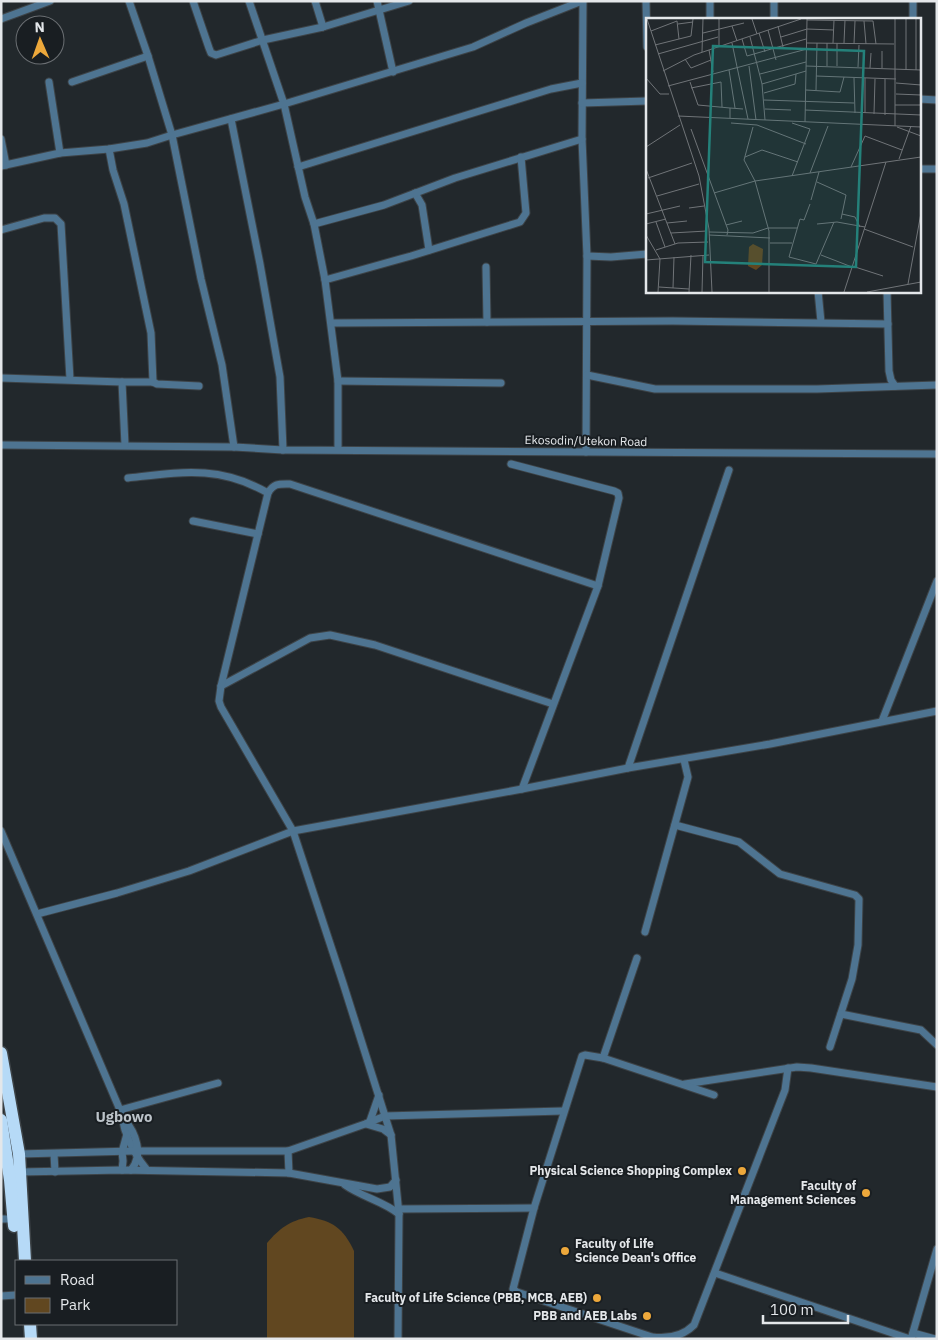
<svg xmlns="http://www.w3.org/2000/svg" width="938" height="1340" viewBox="0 0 938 1340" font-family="'IBM Plex Sans',sans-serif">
	<rect width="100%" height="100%" fill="#22282c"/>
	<!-- green -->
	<path fill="#614720" d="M309,1217C333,1221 343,1228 354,1251V1339H267V1243C280,1228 289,1221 309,1217Z"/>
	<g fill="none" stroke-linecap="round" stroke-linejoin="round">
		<!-- street casing -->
		<g stroke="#3d4347" stroke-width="9">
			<g id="street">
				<path d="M129,1L148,56L172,135L201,279L222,365L234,447"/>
				<path d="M193,1L209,48L211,53L216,55L263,40L323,27L409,1"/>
				<path d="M249,1L284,104L305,197L314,224L325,280L338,381V449"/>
				<path d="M315,1L323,27"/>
				<path d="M377,1L393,72"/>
				<path d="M583,1L582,139L587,256L586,452"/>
				<path d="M646,1L647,47"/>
				<path d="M710,1V19"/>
				<path d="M774,1V19"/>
				<path d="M913,1V19"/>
				<path d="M1,19L50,1"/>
				<path d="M49,82L60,153"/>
				<path d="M72,82L148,56"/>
				<path d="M919,99L937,100"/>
				<path d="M582,103L647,101"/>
				<path d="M231,119L260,264L280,377L283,450"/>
				<path d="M1,139L6,165"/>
				<path d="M109,149L113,170L124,204L151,333L153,382"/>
				<path d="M1,166L60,153L109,149L147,143L172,135L284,104L473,47L526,23L582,1"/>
				<path d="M298,167L551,89L582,83"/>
				<path d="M919,169H937"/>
				<path d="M415,193L422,205L429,250"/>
				<path d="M314,224L384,205L455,178L582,139"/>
				<path d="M1,230L44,218H55L61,224L70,379"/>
				<path d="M587,256L611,257L647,254"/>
				<path d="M486,267L487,322"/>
				<path d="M325,280L411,256L520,222L526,213L521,157"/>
				<path d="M818,291L821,322"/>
				<path d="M887,291L889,371L891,380L895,386"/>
				<path d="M332,323L673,321L888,324"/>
				<path d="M587,375L655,389H817L937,385"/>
				<path d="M1,378L122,382"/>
				<path d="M338,381L501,383"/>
				<path d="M1,445L234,447L283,450L937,454"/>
				<path d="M125,445L122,382H153L157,384L199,386"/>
				<path d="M511,464L614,491L618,493L619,498L598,586L522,789"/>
				<path d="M128,478C182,472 219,465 268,493"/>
				<path d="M193,521L258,534"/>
				<path d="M221,686L310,638L330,635L375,645L553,704"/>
				<path d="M882,721L937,581"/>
				<path d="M628,768L729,470"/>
				<path d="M675,825L739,842L780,874L855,895L859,899L858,945L852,979L830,1047"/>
				<path d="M1,831L120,1110C123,1117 123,1123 125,1130C130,1145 137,1158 147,1170"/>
				<path d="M37,914L117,893L189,871L293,831L522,789L628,768L770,744L937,711"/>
				<path d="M645,932L688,777L684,760"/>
				<path d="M841,1014L921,1030L937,1045"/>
				<path d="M603,1058L637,958"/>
				<path d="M685,1084L797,1067L811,1068L937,1087"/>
				<path d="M714,1095L603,1058L585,1055L582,1056L534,1208L513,1289L517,1292L652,1337C668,1339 683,1336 694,1325L785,1090L788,1068"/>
				<path d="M120,1110L218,1083"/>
				<path d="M124,1119C136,1133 144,1155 131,1170"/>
				<path d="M370,1121L379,1095"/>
				<path d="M366,1124L383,1129L391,1135"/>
				<path d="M288,1151L289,1173"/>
				<path d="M19,1154L133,1151H288L365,1124L385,1116L563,1111"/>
				<path d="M54,1154L55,1172"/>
				<path d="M122,1170L123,1161L122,1152L127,1134"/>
				<path d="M19,1172L122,1170L289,1173L377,1189L390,1187L396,1180"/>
				<path d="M345,1185C362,1197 383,1201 399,1214"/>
				<path d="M399,1209L534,1208"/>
				<path d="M1,1219H13"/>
				<path d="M715,1273L910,1339"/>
				<path d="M1,1296L16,1295"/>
				<path d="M913,1333L935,1339"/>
				<path d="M398,1339L399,1214L391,1135L343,983L293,831L221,707L219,701L221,686L268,493C274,483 279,484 290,484L598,586"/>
				<path d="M911,1339L937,1249"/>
			</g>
		</g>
		<!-- highway casing -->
		<g stroke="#3d4347" stroke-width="15">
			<g id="highway">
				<path d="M1,1053L19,1154L25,1261"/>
				<path d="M1,1120L10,1180L14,1226"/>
				<path d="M30,1324L31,1339"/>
			</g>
		</g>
		<!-- street -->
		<use href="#street" stroke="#4e7491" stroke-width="7"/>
		<!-- highway -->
		<use href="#highway" stroke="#b6daf7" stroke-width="12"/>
	</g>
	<!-- markers -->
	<g fill="#eda83b" stroke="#191e22" stroke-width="2">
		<circle cx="742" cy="1171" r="5"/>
		<circle cx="866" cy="1193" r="5"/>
		<circle cx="565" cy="1251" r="5"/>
		<circle cx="597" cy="1298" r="5"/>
		<circle cx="647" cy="1316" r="5"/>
	</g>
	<g text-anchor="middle" stroke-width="4" stroke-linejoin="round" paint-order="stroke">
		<!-- street labels -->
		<g font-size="12" fill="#e4e7ea" stroke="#191e22">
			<text transform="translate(586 441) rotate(1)" y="4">Ekosodin/Utekon Road</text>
		</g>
		<!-- poi labels -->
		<g font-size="12" font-weight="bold" fill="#e4e7ea" stroke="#191e22" text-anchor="end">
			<text x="732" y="1175">Physical Science Shopping Complex</text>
			<text x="856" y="1190">Faculty of<tspan x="856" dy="14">Management Sciences</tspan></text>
			<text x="575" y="1248" text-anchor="start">Faculty of Life<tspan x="575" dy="14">Science Dean's Office</tspan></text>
			<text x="587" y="1302">Faculty of Life Science (PBB, MCB, AEB)</text>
			<text x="637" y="1320">PBB and AEB Labs</text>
		</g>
		<!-- quarter labels -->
		<g font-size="15" font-weight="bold" fill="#bcc3c9" stroke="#191e22">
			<text x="124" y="1122">Ugbowo</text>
		</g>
	</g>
	<!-- overview -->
	<g transform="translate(646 18)">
		<rect width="275" height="275" fill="#22282c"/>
		<path d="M107,226L117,231L116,247L110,252L102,248L103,229Z" fill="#614720"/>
		<path fill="none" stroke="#707478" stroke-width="1" d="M1,1L53,158L63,211L66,274M106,1L111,16M249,1V108M161,2L227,3L230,26M31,3L33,21M218,3L220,26M32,6L47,4M86,8L91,23M132,8L137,29M122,12L130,42M5,13L31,3M57,15L98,5M113,15L119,34M104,19L116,66L119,102M135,19L161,11L188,12M96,21L101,38L160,21M86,25L102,101M161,25L248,26M187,25L188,2M198,25L199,2M208,26L209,3M9,27L45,18L47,1M73,29V1M63,32L67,54M56,34L57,1M12,36L72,19M39,41L45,50L65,42M103,48L110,102M160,48L275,52M181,48V25M191,48V25M212,49L213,27M224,50L225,35M236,50V33M83,52L89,90M260,52V1M270,52V1M17,53L48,37L155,1M114,56L160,44M170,58L250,61M0,60L14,76H23M208,60L209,95M239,61V97M44,64L52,87L84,90M250,65L275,67M116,66L160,53M22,68L161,31M45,70L75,64L76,89M160,72L194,74L198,59M170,72L171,25M118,75L149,66L150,56M250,76L275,77M118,82L208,85M249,87H275M119,91L145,92M159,92L275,97M219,95V60M228,96L229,61M32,98L275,109M84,100V90L97,91M159,104L161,1M85,105L111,107L160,126M107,109L98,142L109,163L123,213V274M251,109L275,118M45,111L82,212L81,217M0,129L34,107M99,139L116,132L152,144M253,141L265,108M205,149L219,118L256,132M0,151L29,226M164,155L182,108M146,158L164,111L146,105M2,160L46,145M171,164L200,177L195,201M68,175L109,163L275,139M11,178L53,166M165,182L173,154M164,186L158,202L154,201L143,239L170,246L188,204M43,190L58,188M0,196L34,188M196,196L209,199L214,209M10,204L19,229M21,205L41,203M0,206L20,201M171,206L191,204L219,209M80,207L96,203M218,211L267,229M63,214L107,215L122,210H151M25,215L61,213M0,217L14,241M63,217L124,220M124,225H146M10,232L32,225L62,224M175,237L206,249M0,242L63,237M206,248L237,258M262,266L275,195M13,269L43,271M27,270L28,239M12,274L14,241M43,274L45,237M56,274L57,237M198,274L240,144M221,274L275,264"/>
		<path fill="#24817a" fill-opacity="0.15" stroke="#24817a" stroke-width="2.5" d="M67,28L218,33L210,249L59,244Z"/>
		<rect width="275" height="275" fill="none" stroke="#e4e7ea" stroke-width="2.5"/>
	</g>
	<!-- border -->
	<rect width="938" height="1340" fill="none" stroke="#e4e7ea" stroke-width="5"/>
	<!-- legend -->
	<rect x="15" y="1260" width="162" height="65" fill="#191e22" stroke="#6a6e72"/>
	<rect x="25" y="1276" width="25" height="8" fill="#4e7491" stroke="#6a6e72"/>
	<text x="60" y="1285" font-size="15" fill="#e4e7ea">Road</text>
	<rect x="25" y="1298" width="25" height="15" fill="#614720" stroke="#6a6e72"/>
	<text x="60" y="1310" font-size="15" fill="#e4e7ea">Park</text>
	<!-- north arrow -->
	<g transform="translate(40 40) rotate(358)"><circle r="24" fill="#191e22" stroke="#6a6e72"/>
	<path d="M0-4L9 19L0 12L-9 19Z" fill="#eda83b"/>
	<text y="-8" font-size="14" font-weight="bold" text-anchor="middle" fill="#e4e7ea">N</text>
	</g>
	<!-- scale -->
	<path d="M763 1315v8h85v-8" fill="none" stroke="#e4e7ea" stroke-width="2.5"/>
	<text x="770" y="1315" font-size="15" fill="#e4e7ea" stroke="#191e22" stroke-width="4" paint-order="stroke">100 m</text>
</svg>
